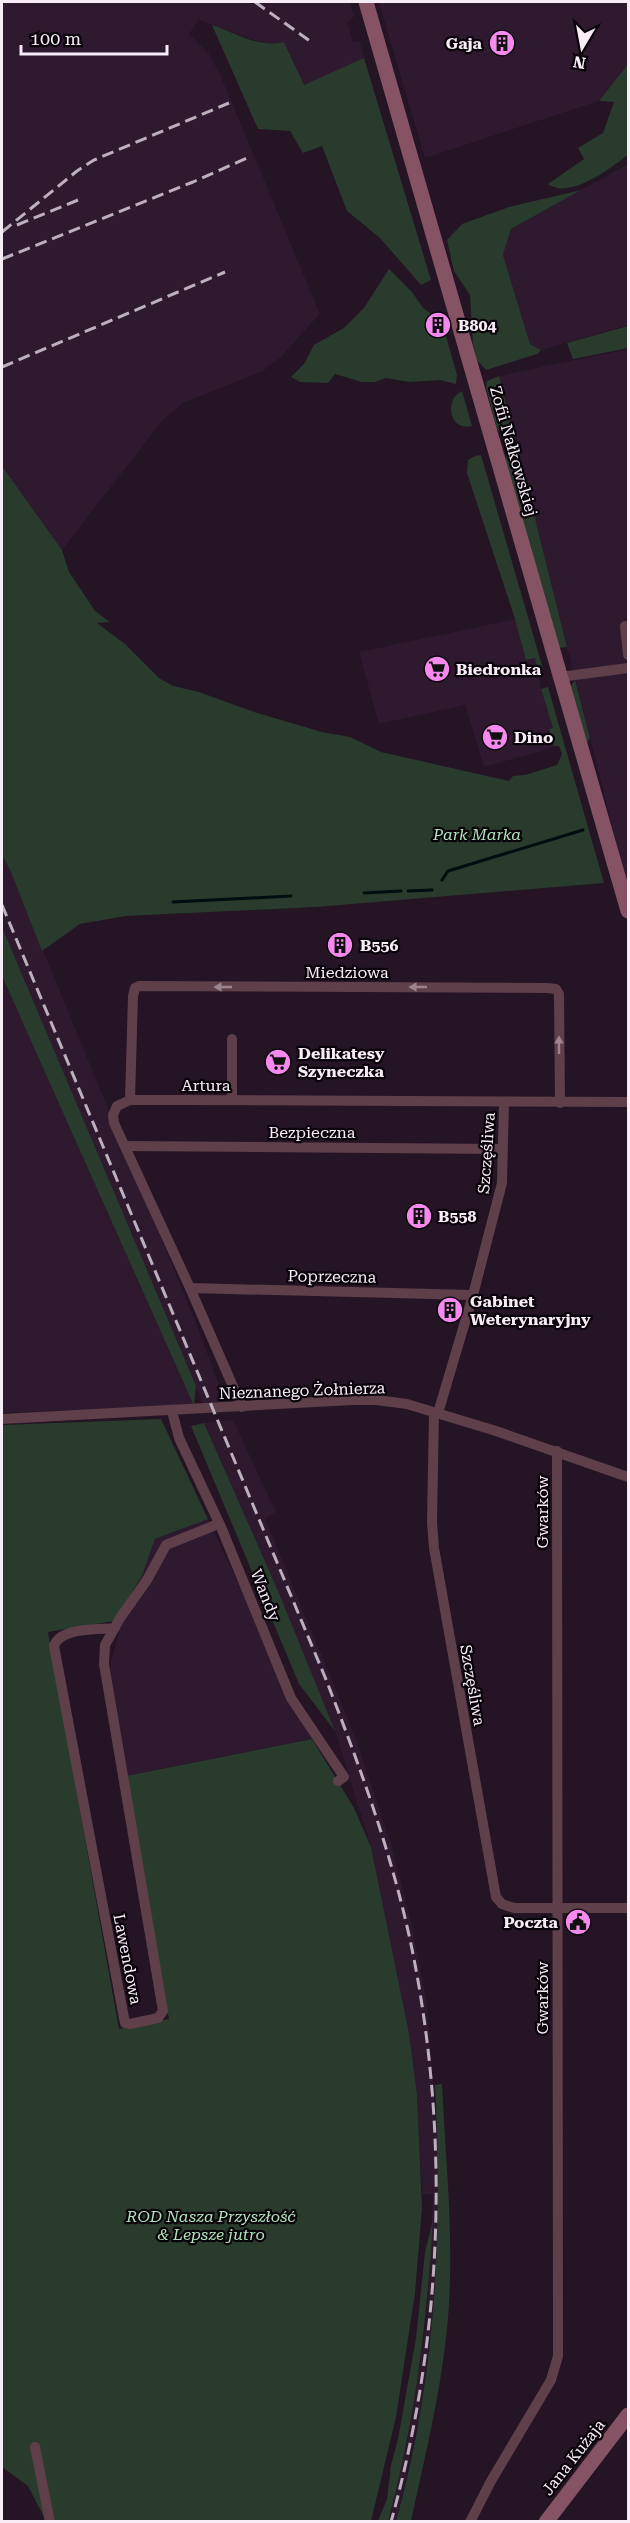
<svg xmlns="http://www.w3.org/2000/svg" width="630" height="2523" viewBox="0 0 630 2523" font-family="'Roboto Serif',serif">
	<rect width="100%" height="100%" fill="#241424"/>
	<!-- built -->
	<g fill="#2e192e">
		<path d="M2,2H350L354,17L347,22L353,42H360L364,58L304,86L274,45L256,41L199,20L189,34L209,54L220,74L320,314L281,357L263,371L183,403L162,421L62,550L2,466Z"/>
		<path d="M386,2H628V64L599,101L425,158L379,3Z"/>
		<path d="M628,164V325L541,350L530,344L503,255L511,229Z"/>
		<path d="M628,349V876L625,877L499,376Z"/>
		<path d="M516,619L526,660L535,658L541,689L559,746L484,767L465,705L379,724L359,652Z"/>
		<path d="M2,855L11,872L198,1328L226,1404L204,1406L2,927Z"/>
		<path d="M2,976L194,1406L2,1413Z"/>
		<path d="M233,1420L276,1512L265,1518L355,1736L392,1847L412,1925L427,2004L439,2160L438,2258L431,2334L420,2412L396,2521H388L408,2438L427,2318L433,2194H422L417,2094L409,2033L371,1847L335,1731L279,1593L204,1423Z"/>
		<path d="M208,1519L312,1739L126,1776L111,1679V1661L119,1633L114,1621L142,1576L155,1539Z"/>
	</g>
	<!-- green -->
	<g fill="#283b2d">
		<path d="M212,25C233,32 261,49 284,42L304,85L364,58L431,280L421,285L380,238L347,211L322,146L303,153L290,131L258,129Z"/>
		<path d="M628,64V155C610,168 570,200 548,184L584,159L578,148L603,133L614,102L599,101Z"/>
		<path d="M581,190L511,229L503,255L530,344L541,350L537,354L486,370L477,360L473,345L470,295L454,271L447,240L462,224L509,207Z"/>
		<path d="M389,269L412,292L423,308L442,322L457,375L456,384L440,380L409,382L386,378L375,382H362L335,374L328,383L300,382L291,377L304,364L314,345L344,328L364,308Z"/>
		<path d="M628,326V348L573,359L567,343Z"/>
		<path d="M499,376L514,436L503,435L497,429L486,387L487,381Z"/>
		<path d="M462,391L472,426C450,432 443,400 462,391Z"/>
		<path d="M517,446L567,647L559,648L505,460L507,454Z"/>
		<path d="M481,455L543,669L537,670L535,658L526,660L515,619L467,473L468,460L475,456Z"/>
		<path d="M2,466L62,550L69,572L95,611L110,622L97,623L125,644L159,678L173,686L199,692L254,712L322,732L350,737L381,752L509,781L513,776L525,775L557,765L562,754L559,746H554L549,729L553,728L541,689L548,687L604,883L316,907L126,916L80,924L42,951L11,872L2,855Z"/>
		<path d="M575,680L590,738L587,743L571,692V686Z"/>
		<path d="M2,927L196,1386L194,1406L2,976Z"/>
		<path d="M161,1419L208,1519L155,1539L142,1576L114,1621L48,1632L119,2029L169,2019L126,1776L312,1739L354,1808L371,1847L409,2033L417,2094L422,2208L415,2293L396,2417L371,2521H46L28,2486L2,2467V1425Z"/>
		<path d="M204,1423L279,1593L335,1731L299,1684L191,1426Z"/>
		<path d="M442,2084C446,2168 456,2254 446,2338C439,2400 424,2461 411,2521H396C436,2379 443,2232 435,2085Z"/>
		<path d="M433,2220C427,2322 415,2423 388,2521H378L387,2499L391,2465L398,2439L416,2338L425,2252Z"/>
	</g>
	<g fill="none" stroke-linecap="round" stroke-linejoin="round">
		<!-- stream -->
		<g stroke="#000d11" stroke-width="3">
			<path d="M442,880L448,871L583,830"/>
			<path d="M408,891L432,890"/>
			<path d="M364,893L401,891"/>
			<path d="M173,902L291,896"/>
		</g>
		<!-- street -->
		<g stroke="#5f3f4a" stroke-width="10">
			<path d="M625,626L628,655"/>
			<path d="M560,677L628,668"/>
			<path d="M232,1039V1100"/>
			<path d="M130,1100L133,996L135,988L139,986L547,988L556,989L559,994L560,1103"/>
			<path d="M125,1146L498,1149"/>
			<path d="M190,1288L473,1295"/>
			<path d="M242,1407L190,1288L114,1123L113,1115L117,1106L130,1100H184L628,1102"/>
			<path d="M172,1411L179,1438L221,1527L291,1698L344,1777L338,1781"/>
			<path d="M434,1412L432,1522L434,1548L496,1897L502,1904L514,1908H628"/>
			<path d="M438,1413L473,1295L502,1183L504,1102"/>
			<path d="M2,1419L353,1400H376L407,1404L496,1431L628,1477"/>
			<path d="M115,1628C98,1630 60,1627 54,1646L124,2018L125,2023L130,2024L158,2018L163,2011L104,1664L105,1645L120,1618L147,1580L166,1545L218,1524"/>
			<path d="M35,2447L50,2522"/>
			<path d="M470,2522L491,2481L551,2380L558,2356L557,1451"/>
		</g>
		<!-- secondary -->
		<g stroke="#865364" stroke-width="15">
			<path d="M366,2L628,911"/>
			<path d="M546,2522L628,2415"/>
		</g>
		<!-- rail -->
		<g stroke="#bdb0bd" stroke-width="3" stroke-dasharray="12 6" stroke-linecap="butt">
			<path d="M255,2L310,41"/>
			<path d="M17,225L78,200"/>
			<path d="M2,232L77,171L94,160L229,103"/>
			<path d="M2,259L193,182L247,158"/>
			<path d="M2,367L225,272"/>
			<path d="M2,905L325,1677C361,1769 395,1862 414,1959C450,2145 442,2339 391,2522"/>
		</g>
	</g>
	<!-- one-way arrows -->
	<defs><path id="oneway-solid" d="M-6-.8H1V-3.2L6.5 0L1 3.2V.8H-6Z" transform="scale(1.5)"/></defs>
	<g fill="#9c848f">
		<use href="#oneway-solid" transform="translate(223 987) rotate(-180)"/>
		<use href="#oneway-solid" transform="translate(418 987) rotate(-180)"/>
		<use href="#oneway-solid" transform="translate(559 1045) rotate(-90)"/>
	</g>
	<!-- icons -->
	<defs>
		<g id="building-disc" transform="scale(1.35)"><circle r="9.5" fill="#f689ee" stroke="#090409"/><path d="M-4-6H4V6H1V3H-1V6H-4ZM-2.5-4.3h1.7v1.8h-1.7ZM.8-4.3h1.7v1.8H.8ZM-2.5-1h1.7V.8h-1.7ZM.8-1h1.7V.8H.8Z" fill="#111"/></g>
		<g id="supermarket-disc" transform="scale(1.35)"><circle r="9.5" fill="#f689ee" stroke="#090409"/><path d="M-6-5.5h2.5l.6 2H6L4.5 2H-2.5L-4.4-4H-6ZM-1.5 3.2a1.3 1.3 0 1 0 .1 0ZM3 3.2a1.3 1.3 0 1 0 .1 0Z" fill="#111"/></g>
		<g id="civic-disc" transform="scale(1.35)"><circle r="9.5" fill="#f689ee" stroke="#090409"/><path d="M-.6-6.5H3V-4.5H.6V-3L4-1V1h2V6H-6V1h2V-1L-.6-3ZM-1.2 2.5V6h2.4V2.5Z" fill="#111"/></g>
	</defs>
	<g fill-rule="evenodd">
		<use href="#building-disc" x="502" y="43"/>
		<use href="#building-disc" x="438" y="325"/>
		<use href="#supermarket-disc" x="437" y="669"/>
		<use href="#supermarket-disc" x="495" y="737"/>
		<use href="#building-disc" x="340" y="945"/>
		<use href="#supermarket-disc" x="278" y="1062"/>
		<use href="#building-disc" x="419" y="1216"/>
		<use href="#building-disc" x="450" y="1310"/>
		<use href="#civic-disc" x="578" y="1922"/>
	</g>
	<g text-anchor="middle" stroke-width="4.5" stroke-linejoin="round" paint-order="stroke">
		<!-- poi labels -->
		<g font-size="16" font-weight="bold" fill="#f8ecf7" stroke="#090409" text-anchor="start">
			<text x="482" y="49" text-anchor="end">Gaja</text>
			<text x="458" y="331">B804</text>
			<text x="456" y="675">Biedronka</text>
			<text x="514" y="743">Dino</text>
			<text x="360" y="951">B556</text>
			<text x="298" y="1059">Delikatesy<tspan x="298" dy="18">Szyneczka</tspan></text>
			<text x="438" y="1222">B558</text>
			<text x="470" y="1307">Gabinet<tspan x="470" dy="18">Weterynaryjny</tspan></text>
			<text x="558" y="1928" text-anchor="end">Poczta</text>
		</g>
		<!-- street labels -->
		<g font-size="16" fill="#f8ecf7" stroke="#090409">
			<text transform="translate(514 451) rotate(74)" y="6">Zofii Nałkowskiej</text>
			<text x="347" y="978">Miedziowa</text>
			<text x="206" y="1091">Artura</text>
			<text x="312" y="1138">Bezpieczna</text>
			<text transform="translate(486 1153) rotate(-86)" y="6">Szczęśliwa</text>
			<text transform="translate(332 1276) rotate(1)" y="6">Poprzeczna</text>
			<text transform="translate(302 1390) rotate(-2)" y="6">Nieznanego Żołnierza</text>
			<text transform="translate(542 1512) rotate(-90)" y="6">Gwarków</text>
			<text transform="translate(266 1595) rotate(68)" y="6">Wandy</text>
			<text transform="translate(473 1685) rotate(80)" y="6">Szczęśliwa</text>
			<text transform="translate(128 1959) rotate(79)" y="6">Lawendowa</text>
			<text transform="translate(542 1998) rotate(-90)" y="6">Gwarków</text>
			<text transform="translate(573 2457) rotate(-52)" y="6">Jana Kużaja</text>
		</g>
		<!-- park labels -->
		<g font-size="16" font-style="italic" fill="#b0e3bd" stroke="#090409">
			<text x="477" y="840">Park Marka</text>
			<text x="211" y="2222">ROD Nasza Przyszłość<tspan x="211" dy="18">&amp; Lepsze jutro</tspan></text>
		</g>
	</g>
	<!-- border -->
	<rect width="630" height="2523" fill="none" stroke="#f8ecf7" stroke-width="6"/>
	<!-- north arrow -->
	<g transform="translate(582 48) rotate(190)" stroke="#090409" stroke-width="4.5" paint-order="stroke">
	<path d="M0-4.5L10 22L0 15L-10 22Z" fill="#f8ecf7"/>
	<text y="-9" font-size="16" font-weight="bold" text-anchor="middle" fill="#f8ecf7">N</text>
	</g>
	<!-- scale -->
	<path d="M21 45v9h146v-9" fill="none" stroke="#f8ecf7" stroke-width="3"/>
	<text x="30" y="45" font-size="18" fill="#f8ecf7" stroke="#090409" stroke-width="4.5" paint-order="stroke">100 m</text>
</svg>
